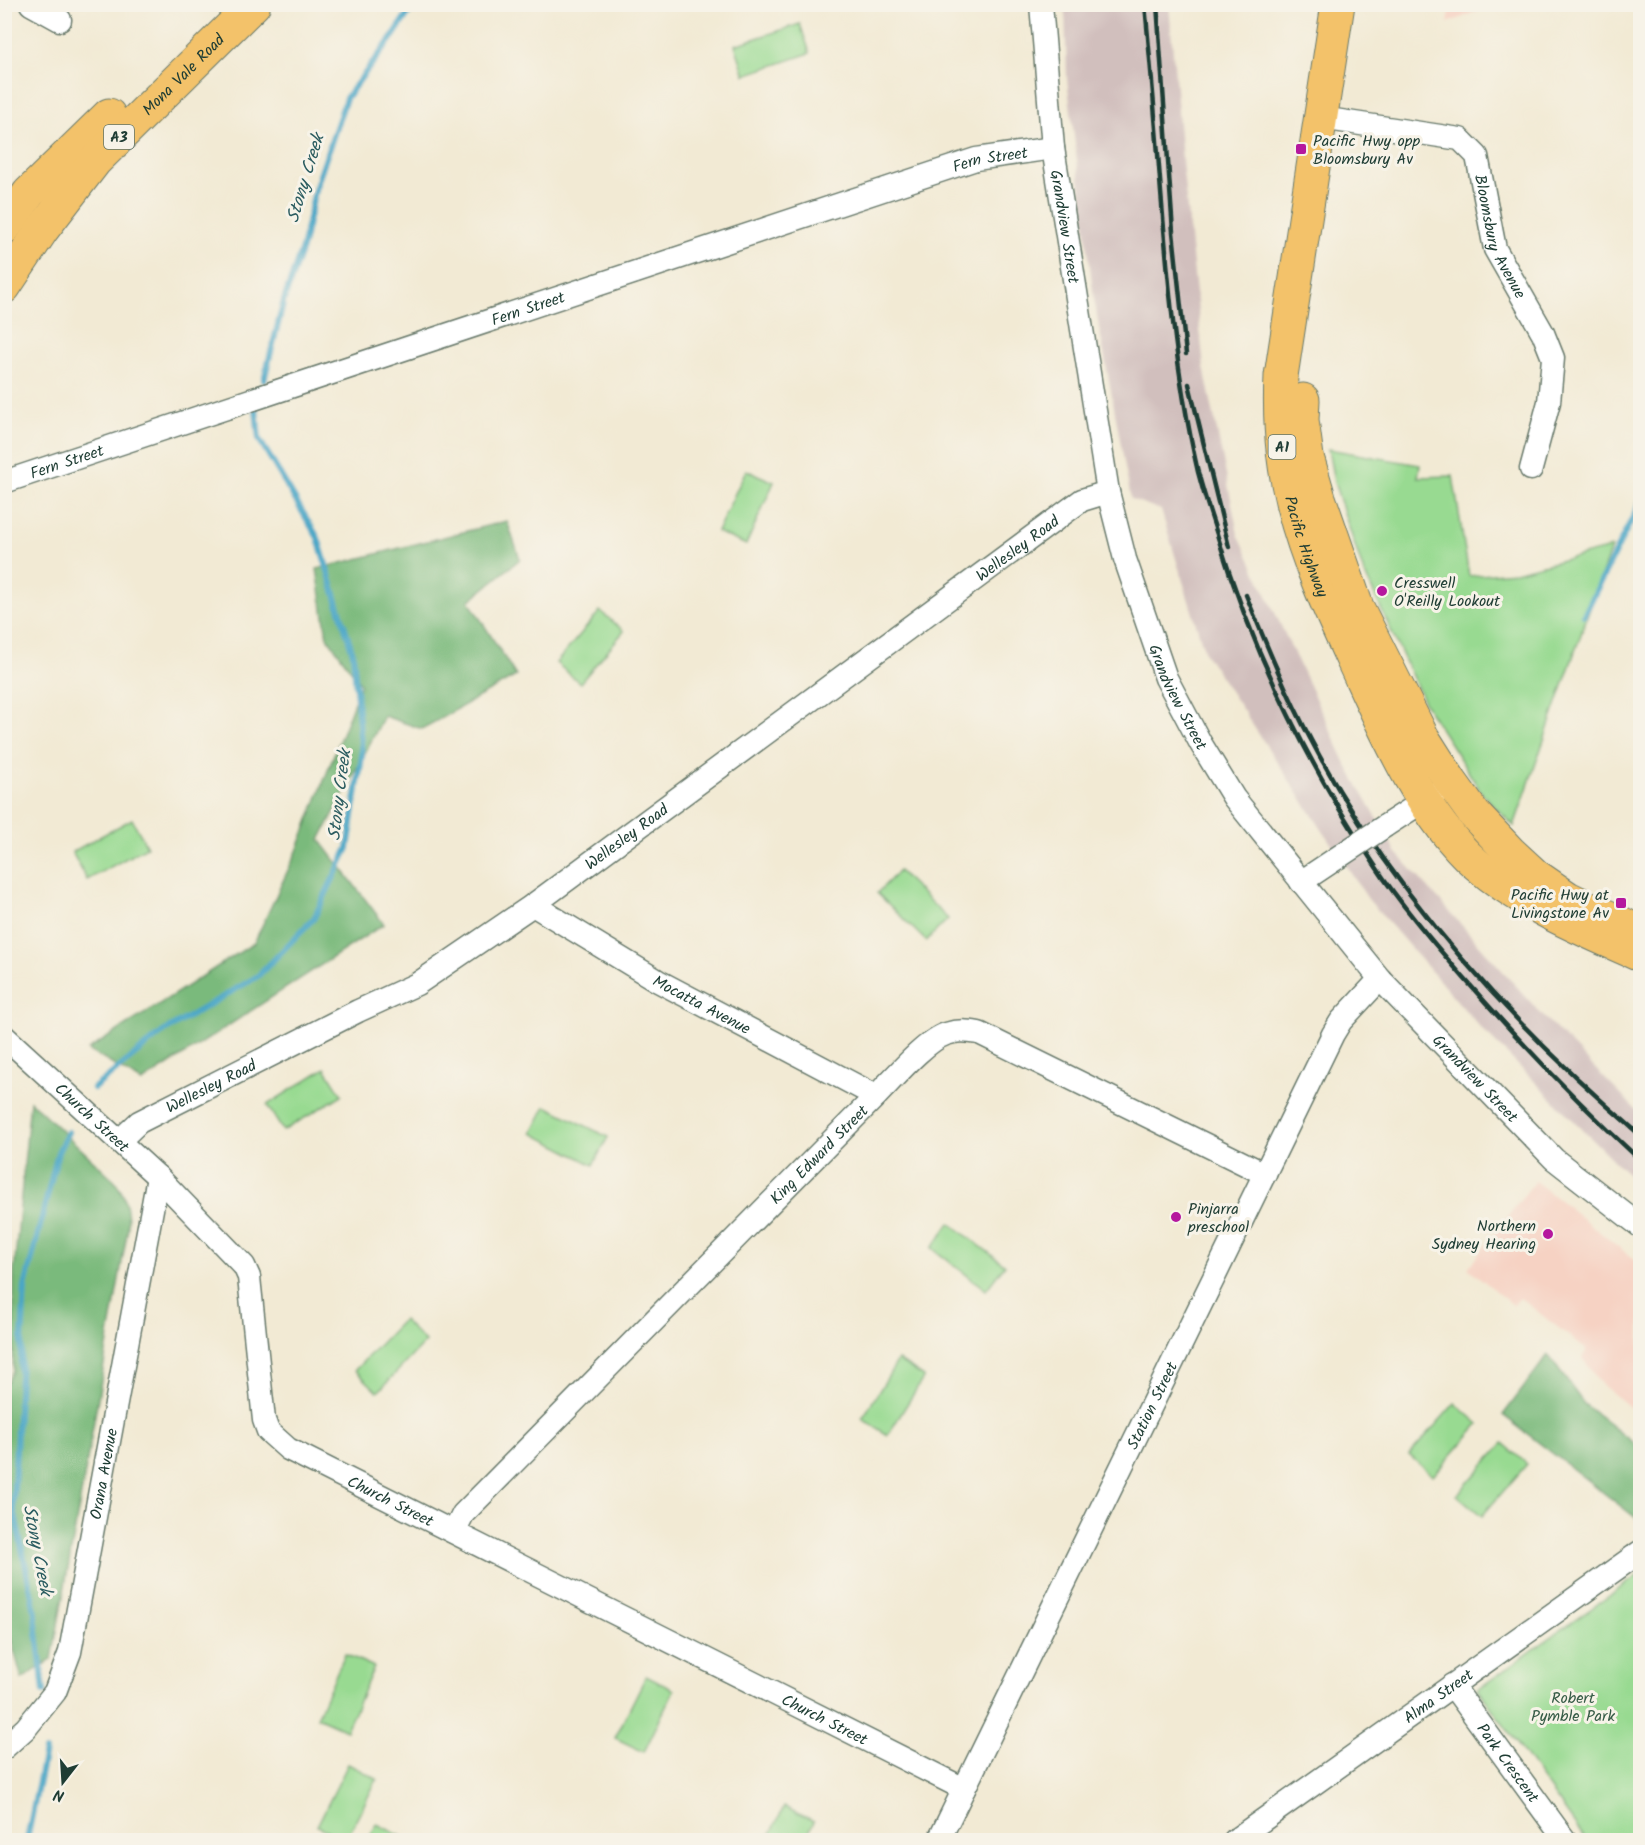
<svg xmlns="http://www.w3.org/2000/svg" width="1645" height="1845" viewBox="0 0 1645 1845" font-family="Kalam,sans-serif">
	<rect width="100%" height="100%" fill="#f7f3e8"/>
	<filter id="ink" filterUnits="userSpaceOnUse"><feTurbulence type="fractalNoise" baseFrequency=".0167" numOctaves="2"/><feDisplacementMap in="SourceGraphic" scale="12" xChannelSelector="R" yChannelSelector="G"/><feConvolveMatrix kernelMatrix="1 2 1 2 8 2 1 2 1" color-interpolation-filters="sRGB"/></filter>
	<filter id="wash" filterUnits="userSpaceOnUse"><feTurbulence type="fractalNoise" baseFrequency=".008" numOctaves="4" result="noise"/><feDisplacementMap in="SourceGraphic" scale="24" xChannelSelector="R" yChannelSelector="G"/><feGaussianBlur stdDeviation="1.35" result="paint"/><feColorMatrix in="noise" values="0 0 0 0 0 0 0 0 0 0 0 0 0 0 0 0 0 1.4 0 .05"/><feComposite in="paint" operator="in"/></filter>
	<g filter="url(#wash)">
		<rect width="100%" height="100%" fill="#f2ead4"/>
		<!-- built -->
		<g fill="#f6d2c3">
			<path d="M1451,5V4L1492,5L1448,23Z"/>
			<path d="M1535,1181L1640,1264V1415L1601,1384L1582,1358L1587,1350L1520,1298L1513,1305L1468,1268Z"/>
		</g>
		<!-- industrial -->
		<path fill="#d1bfbd" d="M1065,5H1169L1183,171L1204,367L1238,534L1347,766L1396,852L1543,1016L1640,1114V1184L1615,1162L1480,1027L1368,899L1205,653L1161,510L1131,499L1094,299L1067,79Z"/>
		<!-- green -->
		<g fill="#98da91" stroke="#5c8c62" stroke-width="1.5">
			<path d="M800,24L810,53L745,75L735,45Z"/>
			<path d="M1328,449L1420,465L1418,477L1453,476L1469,576L1515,572L1611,548L1514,826L1483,795L1425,704L1363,570L1334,482Z"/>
			<path d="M746,470L774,482L746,545L717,532Z"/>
			<path d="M600,611L624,631L580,683L556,663Z"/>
			<path d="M132,819L147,847L87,880L72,852Z"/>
			<path d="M899,871L948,919L926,941L877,893Z"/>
			<path d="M325,1068L342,1095L283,1131L267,1105Z"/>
			<path d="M546,1106L608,1137L593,1165L532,1133Z"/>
			<path d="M950,1223L1005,1265L986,1290L932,1248Z"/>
			<path d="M403,1320L425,1342L378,1392L355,1370Z"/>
			<path d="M898,1360L924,1377L888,1435L862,1419Z"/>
			<path d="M1455,1403L1479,1424L1433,1476L1409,1455Z"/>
			<path d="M1503,1443L1527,1464L1482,1516L1457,1495Z"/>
			<path d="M1640,1574V1840H1586L1478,1689Z"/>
			<path d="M345,1654L374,1667L346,1730L317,1717Z"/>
			<path d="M646,1676L674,1690L644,1752L615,1738Z"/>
			<path d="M348,1764L377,1779L346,1840L317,1826Z"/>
			<path d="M784,1807L814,1821L805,1840H768Z"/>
			<path d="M377,1824L405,1838L404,1840H368Z"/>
		</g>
		<!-- forest -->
		<g fill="#7aba7b" stroke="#4c7c58" stroke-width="1.5">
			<path d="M507,521L520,559L469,601L516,676L422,729L384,716L320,840L384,924L142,1082L88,1050L254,943L297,851L361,684L327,637L317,569Z"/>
			<path d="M30,1101L113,1179C126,1195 128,1207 128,1228L52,1659L22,1679L5,1618L4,1388L13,1370L14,1271Z"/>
			<path d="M1548,1355L1584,1404L1640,1448V1521L1503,1415Z"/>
		</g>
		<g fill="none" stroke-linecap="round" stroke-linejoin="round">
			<!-- stream -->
			<g stroke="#48a6c6" stroke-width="6">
				<path d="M264,380L284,300L303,245L315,190L346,98L394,35L414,4"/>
				<path d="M1584,615L1640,503"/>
				<path d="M94,1088L163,1032L258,976L314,918L348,848L362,756L353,654L318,538L259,439L256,409"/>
				<path d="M44,1692L34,1606L13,1505L25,1287L58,1152L68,1132"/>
				<path d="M27,1840L45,1751"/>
			</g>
		</g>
	</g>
	<g filter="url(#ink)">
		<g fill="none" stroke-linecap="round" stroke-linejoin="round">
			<!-- minor casing -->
			<g stroke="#697a6c" stroke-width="25">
				<g id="minor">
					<path d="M31,4L60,20"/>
					<path id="s1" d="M1041,4L1053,148L1108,492L1125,559L1166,678L1201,744L1234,798L1380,979L1554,1159L1640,1226"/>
					<path id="s2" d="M1321,118L1460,139L1477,156L1495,249L1543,333L1553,358L1549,402L1531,469"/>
					<path id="s3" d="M4,482L976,159L1053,148"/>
					<path d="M1385,826L1436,793"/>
					<path d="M1301,882L1337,858"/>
					<path id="s4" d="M533,905L658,981L876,1096"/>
					<path id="s5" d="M4,1036L158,1177L244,1266L249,1277L250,1287L264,1420L268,1431L288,1449L964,1789"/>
					<path id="s6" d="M119,1141L139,1122L358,1011L417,984L533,905L1082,500L1108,492"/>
					<path id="s7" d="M454,1532L463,1514L876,1096C893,1079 925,1041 946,1034C958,1030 967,1031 979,1033L1265,1174"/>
					<path id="s8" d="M1452,1685L1565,1840"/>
					<path id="s9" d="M4,1748L26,1728L55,1692L70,1652L158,1177"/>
					<path id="s10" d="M939,1840L1333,1034L1341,1021L1380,979"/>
					<path id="s11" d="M1235,1840L1640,1552"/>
				</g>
			</g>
			<!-- highway casing -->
			<g stroke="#697a6c" stroke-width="35">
				<g id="highway">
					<path id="s12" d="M1338,4L1281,376C1279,420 1282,463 1293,506C1307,562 1332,615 1356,667C1385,730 1422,816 1475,863C1524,906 1582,929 1640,955"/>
					<path d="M4,228L29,193L109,115"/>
					<path id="s13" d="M4,287L42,230L95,161L254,4"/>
					<path d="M1303,400L1302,420L1307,457L1319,498L1357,607L1423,738L1451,782L1474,814L1510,852L1536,876L1568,898L1625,925"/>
				</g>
			</g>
			<!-- minor -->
			<use href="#minor" stroke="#fff" stroke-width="22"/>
			<!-- highway -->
			<use href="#highway" stroke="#f3c26a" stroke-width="33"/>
			<!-- rail -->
			<g stroke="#1f3d34" stroke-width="4.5">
				<path d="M1145,4C1150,59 1155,113 1159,167C1167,270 1175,372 1198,472C1203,491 1209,510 1215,528C1251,648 1305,760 1374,864C1400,904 1432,941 1463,977C1519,1041 1578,1103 1640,1160"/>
				<path d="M1157,4L1173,232L1186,354"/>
				<path d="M1189,384L1229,547"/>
				<path d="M1246,595C1266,644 1286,693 1311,740C1391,893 1510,1023 1640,1135"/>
			</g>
			<!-- minor-bridge casing -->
			<g stroke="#697a6c" stroke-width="25" stroke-linecap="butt">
				<path id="minor-bridge" d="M1337,858L1385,826"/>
			</g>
			<!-- minor-bridge -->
			<use href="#minor-bridge" stroke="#fff" stroke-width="22"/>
		</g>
	</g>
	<!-- markers -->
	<g fill="#b5179e" stroke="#f7f3e8" stroke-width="2">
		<rect x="1295" y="143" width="12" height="12" rx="3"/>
		<circle cx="1382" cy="591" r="6"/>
		<rect x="1615" y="897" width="12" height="12" rx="3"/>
		<circle cx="1176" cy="1217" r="6"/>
		<circle cx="1548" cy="1234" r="6"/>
	</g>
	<g text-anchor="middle" stroke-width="6" stroke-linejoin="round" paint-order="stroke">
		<!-- shield labels -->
		<g fill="#f7f3e8" stroke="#60746a" stroke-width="1.5">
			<rect x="104" y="125" width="30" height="24" rx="4.5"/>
			<rect x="1268.5" y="435" width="27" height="24" rx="4.5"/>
		</g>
		<g font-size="15" font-weight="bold" fill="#1f3d34">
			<text x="119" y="142">A3</text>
			<text x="1282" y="452">A1</text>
		</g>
		<!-- street labels -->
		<g font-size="16" fill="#1f3d34" stroke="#f7f3e8">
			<text dy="6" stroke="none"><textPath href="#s13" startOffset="279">Mona Vale Road</textPath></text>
			<text dy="6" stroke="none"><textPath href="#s3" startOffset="1038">Fern Street</textPath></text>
			<text dy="6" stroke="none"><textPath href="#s1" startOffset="224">Grandview Street</textPath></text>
			<text dy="6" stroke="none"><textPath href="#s2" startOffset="249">Bloomsbury Avenue</textPath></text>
			<text dy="6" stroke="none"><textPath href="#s3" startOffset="552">Fern Street</textPath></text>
			<text dy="6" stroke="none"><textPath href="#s3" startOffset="66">Fern Street</textPath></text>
			<text dy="6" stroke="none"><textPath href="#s12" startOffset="550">Pacific Highway</textPath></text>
			<text dy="6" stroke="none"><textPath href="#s6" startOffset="1080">Wellesley Road</textPath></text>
			<text dy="6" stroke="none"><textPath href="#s1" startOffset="710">Grandview Street</textPath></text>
			<text dy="6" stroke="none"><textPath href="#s6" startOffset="594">Wellesley Road</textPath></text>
			<text dy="6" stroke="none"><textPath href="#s4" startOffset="196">Mocatta Avenue</textPath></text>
			<text dy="6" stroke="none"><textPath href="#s1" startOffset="1196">Grandview Street</textPath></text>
			<text dy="6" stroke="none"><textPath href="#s6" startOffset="108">Wellesley Road</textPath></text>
			<text dy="6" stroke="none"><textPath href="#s5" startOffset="120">Church Street</textPath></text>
			<text dy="6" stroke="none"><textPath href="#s7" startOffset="526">King Edward Street</textPath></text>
			<text dy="6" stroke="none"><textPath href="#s10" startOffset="484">Station Street</textPath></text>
			<text dy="6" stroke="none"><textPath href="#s9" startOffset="300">Orana Avenue</textPath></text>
			<text dy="6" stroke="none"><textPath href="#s5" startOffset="642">Church Street</textPath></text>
			<text dy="6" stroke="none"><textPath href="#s11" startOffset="249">Alma Street</textPath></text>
			<text dy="6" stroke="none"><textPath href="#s5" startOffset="1128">Church Street</textPath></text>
			<text dy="6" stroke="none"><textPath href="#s8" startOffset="96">Park Crescent</textPath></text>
		</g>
		<!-- poi labels -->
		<g font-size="16" fill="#1f3d34" stroke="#f7f3e8" text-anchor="start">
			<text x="1313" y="146">Pacific Hwy opp<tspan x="1313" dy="18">Bloomsbury Av</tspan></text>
			<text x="1394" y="588">Cresswell<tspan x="1394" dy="18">O'Reilly Lookout</tspan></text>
			<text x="1609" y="900" text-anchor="end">Pacific Hwy at<tspan x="1609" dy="18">Livingstone Av</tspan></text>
			<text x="1188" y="1214">Pinjarra<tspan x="1188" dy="18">preschool</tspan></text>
			<text x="1536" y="1231" text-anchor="end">Northern<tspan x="1536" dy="18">Sydney Hearing</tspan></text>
		</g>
		<!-- park labels -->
		<g font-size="16" fill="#375c47" stroke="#f7f3e8">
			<text x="1573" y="1703">Robert<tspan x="1573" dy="18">Pymble Park</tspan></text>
		</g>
		<!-- water labels -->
		<g font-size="18" font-style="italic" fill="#2b5c60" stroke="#f7f3e8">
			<text transform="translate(305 178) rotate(-73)" y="6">Stony Creek</text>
			<text transform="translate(339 795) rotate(-83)" y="6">Stony Creek</text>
			<text transform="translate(38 1550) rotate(79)" y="6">Stony Creek</text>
		</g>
	</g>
	<!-- margin -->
	<rect width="1645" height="1845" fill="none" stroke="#f7f3e8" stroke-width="24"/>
	<!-- north arrow -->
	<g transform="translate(63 1782) rotate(197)" stroke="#f7f3e8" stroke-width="4.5" paint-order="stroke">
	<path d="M0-4.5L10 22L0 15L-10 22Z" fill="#1f3d34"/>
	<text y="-9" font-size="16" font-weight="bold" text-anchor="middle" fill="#1f3d34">N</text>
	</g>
</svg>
